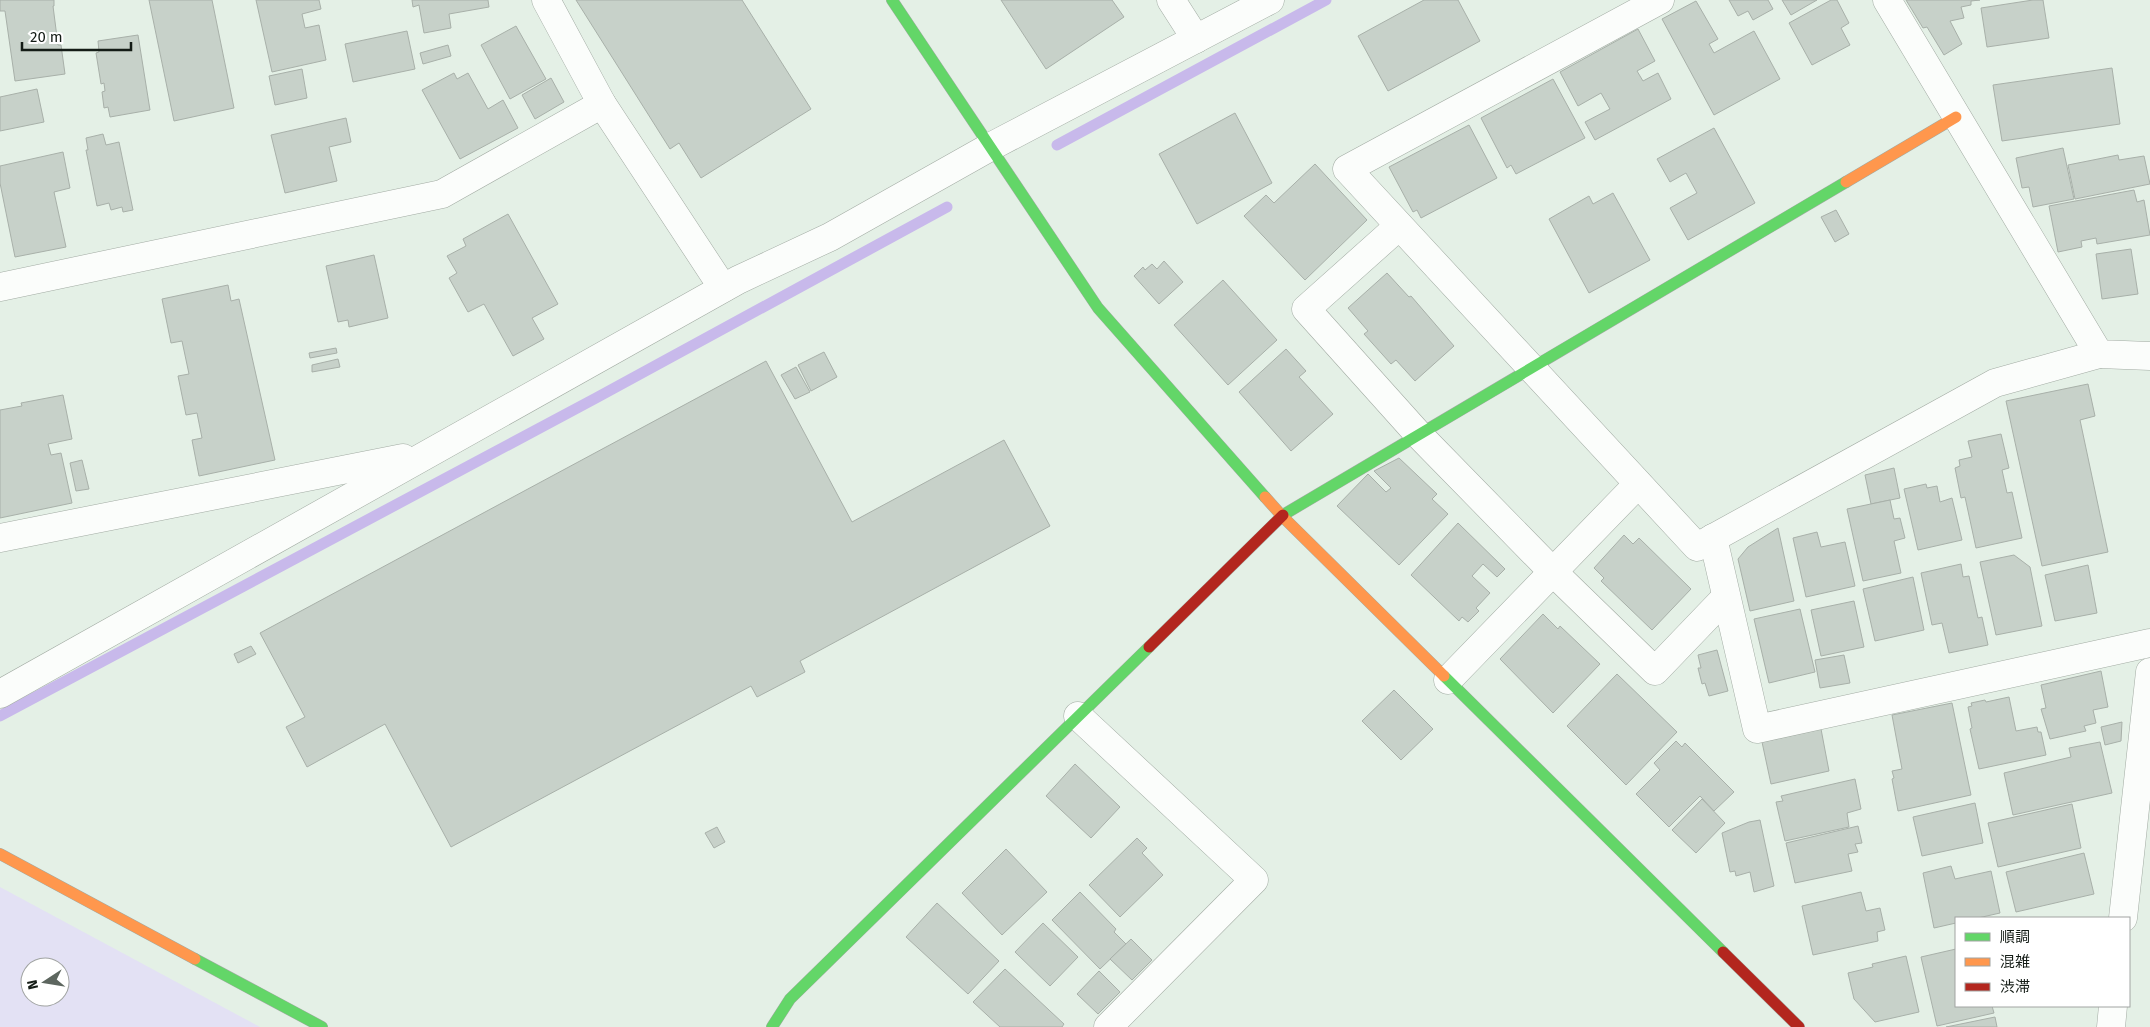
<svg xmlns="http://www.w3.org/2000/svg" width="2150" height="1027" viewBox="0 0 2150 1027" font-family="'Fira Sans','Noto Sans JP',sans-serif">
	<rect width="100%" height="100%" fill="#e4f0e6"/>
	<!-- green -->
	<path fill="#e3e1f4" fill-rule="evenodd" d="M0,887L260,1027H0ZM30,967H60V997H30Z"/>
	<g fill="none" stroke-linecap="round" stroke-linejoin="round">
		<!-- stream -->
		<g stroke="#c8b9eb" stroke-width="11">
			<path d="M1057,145L1326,0"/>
			<path d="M0,716L596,398L947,207"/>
		</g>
	</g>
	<!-- building -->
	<g fill="#c7d1c9" stroke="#a8b0a9">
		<path d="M0,0H54V6H53L58,45H61L65,74L15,81L5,11H0Z"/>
		<path d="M149,0H212L234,108L174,121Z"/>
		<path d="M256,0H319L321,9L302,14L305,28L319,25L326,60L272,72Z"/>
		<path d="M412,0H488L489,7L449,14L451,28L424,33L419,5L413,7Z"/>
		<path d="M576,0H742L811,109L701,178L679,143L670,149Z"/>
		<path d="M1001,0H1112L1124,17L1046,69Z"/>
		<path d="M1424,0H1458L1480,41L1388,91L1358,36Z"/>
		<path d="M1729,0H1768L1773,9L1753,20L1748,11L1738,16Z"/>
		<path d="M1782,0H1817L1791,15Z"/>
		<path d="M1831,0H1837L1849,23L1841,28L1850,45L1812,65L1789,23Z"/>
		<path d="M1906,0H1980L1971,1V5L1961,7L1964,18L1950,21L1962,44L1944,55L1927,27L1923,28Z"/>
		<path d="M2033,0H2043L2049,38L1987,47L1981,8Z"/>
		<path d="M1696,1L1718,39L1709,44L1714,53L1754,31L1780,79L1714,115L1662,19Z"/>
		<path d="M516,26L546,79L510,99L481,45Z"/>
		<path d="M1638,29L1655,61L1637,71L1643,81L1658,73L1671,99L1595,140L1585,122L1610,109L1601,93L1578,106L1560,72Z"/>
		<path d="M407,31L415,69L353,82L345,44Z"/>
		<path d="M138,35L150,110L110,117L108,107L104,108L102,92L105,91L104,83L101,84L96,53L99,52L98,41Z"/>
		<path d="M448,45L451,56L423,64L420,53Z"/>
		<path d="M2112,68L2120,124L2002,141L1993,85Z"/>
		<path d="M302,69L307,98L275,105L269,76Z"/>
		<path d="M454,73L457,79L468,73L488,109L503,100L518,128L460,159L422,90Z"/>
		<path d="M551,78L564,102L535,119L522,95Z"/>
		<path d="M1553,79L1585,138L1516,174L1511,165L1507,168L1481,118Z"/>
		<path d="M37,89L44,122L0,131V97Z"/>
		<path d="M1235,113L1272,183L1197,224L1159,154Z"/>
		<path d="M346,118L351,142L329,147L337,181L285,193L271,135Z"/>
		<path d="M1469,125L1497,178L1421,218L1417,210L1413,212L1389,167Z"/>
		<path d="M1714,128L1755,203L1688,240L1670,208L1697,193L1686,173L1670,182L1657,159Z"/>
		<path d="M103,134L106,145L119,142L133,210L123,212L122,207L111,210L109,203L97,206L86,150H88L86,138Z"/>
		<path d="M2063,148L2074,199L2033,207L2029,187L2022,188L2016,158Z"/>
		<path d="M63,152L70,188L54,192L66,247L15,257L0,183V166Z"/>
		<path d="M2118,155L2119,160L2144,156L2150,184L2075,199L2068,165Z"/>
		<path d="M1315,164L1367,220L1305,280L1244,216L1266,195L1274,203Z"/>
		<path d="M2134,190L2137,202L2144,200L2150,235L2097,244L2096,238L2081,241L2082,247L2058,252L2049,206Z"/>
		<path d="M1613,193L1650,260L1589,293L1549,219L1589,196L1593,204Z"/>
		<path d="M1836,210L1849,234L1835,242L1821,217Z"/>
		<path d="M508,214L558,304L532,318L544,339L513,356L484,304L468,312L449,278L457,273L447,256L466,246L463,239Z"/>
		<path d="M2131,249L2138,294L2102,299L2096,254Z"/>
		<path d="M374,255L388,318L349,327L348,320L338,322L326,266Z"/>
		<path d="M1164,261L1183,282L1159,304L1134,276L1143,267L1145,270L1152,264L1157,269Z"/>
		<path d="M1387,273L1409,297L1411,296L1454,346L1415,381L1396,360L1391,364L1364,334L1368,331L1348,308Z"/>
		<path d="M1223,280L1277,340L1228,385L1174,325Z"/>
		<path d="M228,285L231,301L239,299L275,460L199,476L192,440L202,438L197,413L186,415L178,376L189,374L182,341L171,343L162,299Z"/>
		<path d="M336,348L337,353L310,358L309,353Z"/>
		<path d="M1286,349L1306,371L1299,377L1333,414L1291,451L1239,392Z"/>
		<path d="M824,352L837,377L811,391L798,365Z"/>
		<path d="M338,359L340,367L312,372V365Z"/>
		<path d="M766,361L852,522L1004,440L1050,526L800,661L805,672L757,697L751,686L451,847L385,724L307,767L286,727L305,717L260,633Z"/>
		<path d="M796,367L810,392L795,399L781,375Z"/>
		<path d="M2088,384L2095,416L2080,420L2108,552L2042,566L2006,401Z"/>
		<path d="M63,395L72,439L48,444L51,455L61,453L72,503L0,518V410L22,406L21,403Z"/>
		<path d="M2001,434L2009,468L2002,470L2007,493L2012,492L2022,538L1976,548L1965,497L1961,498L1955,468L1960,466L1959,460L1972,457L1968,441Z"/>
		<path d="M1399,458L1437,494L1432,499L1448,514L1399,565L1337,506L1368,474L1386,492L1391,488L1374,471Z"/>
		<path d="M82,460L89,489L76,491L70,463Z"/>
		<path d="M1894,468L1900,498L1871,504L1865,475Z"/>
		<path d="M1926,484L1927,488L1937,486L1940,502L1952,498L1962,540L1918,550L1904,489Z"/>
		<path d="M1890,500L1894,519L1900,518L1905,538L1894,541L1901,573L1863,581L1847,509Z"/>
		<path d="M1458,523L1505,569L1497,577L1483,564L1472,576L1490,593L1476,608L1479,611L1468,622L1462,617L1459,621L1411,575Z"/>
		<path d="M1778,528L1794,601L1750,611L1738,559L1748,547Z"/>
		<path d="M1817,532L1821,547L1845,542L1855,586L1806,597L1793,538Z"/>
		<path d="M1624,535L1633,544L1639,538L1691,589L1652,630L1601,581L1604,578L1594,568Z"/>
		<path d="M2014,555L2030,567L2042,626L1996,635L1980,562Z"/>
		<path d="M1961,564L1963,577L1969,576L1978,618L1982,617L1988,645L1949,653L1942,623L1932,625L1921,573Z"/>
		<path d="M2088,565L2097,613L2055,621L2045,575Z"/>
		<path d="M1913,577L1924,630L1875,641L1863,589Z"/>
		<path d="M1854,601L1864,647L1821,656L1811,610Z"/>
		<path d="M1800,609L1815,672L1769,683L1754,619Z"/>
		<path d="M1543,614L1558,629L1560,626L1600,664L1553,713L1500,659Z"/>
		<path d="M251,646L256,654L238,663L234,654Z"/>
		<path d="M1717,650L1728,691L1709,696L1705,683L1702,684L1698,668H1701L1698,655Z"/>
		<path d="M1844,655L1850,683L1820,688L1815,660Z"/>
		<path d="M2101,671L2108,707L2093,710L2096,723L2084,726L2086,731L2050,739L2041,709L2046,708L2041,685Z"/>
		<path d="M1617,674L1677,732L1626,785L1567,726Z"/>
		<path d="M1394,690L1433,729L1401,760L1362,721Z"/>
		<path d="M2009,697L2016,731L2037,727L2038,732H2041L2046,755L1979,769L1970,729L1972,728L1968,707L1972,706L1971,703L1985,700L1986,702Z"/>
		<path d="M1952,703L1971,795L1898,811L1892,779L1894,778L1892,771L1902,769L1892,715Z"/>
		<path d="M2122,722L2121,741L2105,745L2101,727Z"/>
		<path d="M1821,729L1829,771L1771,784L1762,742Z"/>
		<path d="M1676,741L1682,747L1685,743L1734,792L1714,811L1700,796L1669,827L1636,794L1660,770L1654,763Z"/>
		<path d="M2100,742L2112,793L2013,815L2004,773L2071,757L2069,748Z"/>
		<path d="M1075,764L1120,807L1091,838L1046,796Z"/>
		<path d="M1855,779L1861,809L1847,813L1849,827L1785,841L1776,802L1783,801L1781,796Z"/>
		<path d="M1702,799L1725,823L1696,853L1672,830Z"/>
		<path d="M1975,803L1983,843L1922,856L1913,817Z"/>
		<path d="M2072,804L2081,848L1998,867L1988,823Z"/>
		<path d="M1760,820L1774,886L1754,892L1750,872L1736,876L1735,871L1730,872L1722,833L1749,822Z"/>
		<path d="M1858,826L1862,843L1855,844L1858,852L1848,854L1852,871L1795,883L1786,843Z"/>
		<path d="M717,827L725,842L714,848L705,833Z"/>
		<path d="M1137,838L1147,848L1142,853L1163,875L1120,917L1089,885Z"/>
		<path d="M1006,849L1047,892L1002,935L962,893Z"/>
		<path d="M2084,853L2094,894L2016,912L2006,872Z"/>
		<path d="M1951,866L1955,879L1991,871L2000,913L1978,918H1956V923L1934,928L1923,873Z"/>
		<path d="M1080,892L1116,929L1114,932L1126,944L1100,969L1052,920Z"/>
		<path d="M1861,892L1866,911L1880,908L1885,930L1877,932L1878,941L1813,955L1802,906Z"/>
		<path d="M937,903L999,961L968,994L906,937Z"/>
		<path d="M1043,923L1078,957L1050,986L1015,952Z"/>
		<path d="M1131,939L1152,960L1132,980L1110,959Z"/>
		<path d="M1956,949V1006H1992L1994,1013L1937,1026L1921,957Z"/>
		<path d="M1906,956L1919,1012L1875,1022L1854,999L1848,973L1873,967L1872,964Z"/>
		<path d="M1005,969L1064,1024L1062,1027H1000L973,1002Z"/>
		<path d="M1099,971L1120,992L1098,1014L1077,994Z"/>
		<path d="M1995,1017L1997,1027H1946Z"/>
	</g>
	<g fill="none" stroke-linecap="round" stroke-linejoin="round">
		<!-- street casing -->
		<g stroke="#a2aba3" stroke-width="29">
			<g id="street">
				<path d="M546,0L602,104L723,288"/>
				<path d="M1171,0L1196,39"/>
				<path d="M1660,0L1347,169L1697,547L1995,383L2099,354"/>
				<path d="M1887,0L2099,354L2150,356"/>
				<path d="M1399,226L1306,309L1419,435L1553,572L1655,671L1726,597"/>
				<path d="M0,287L442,194L602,104"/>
				<path d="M0,538L403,458"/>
				<path d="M1713,538L1757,729L2150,643"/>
				<path d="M1448,680L1638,484"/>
				<path d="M0,694L738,280L830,237L990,147L1270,0"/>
				<path d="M1078,716L1254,880L1108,1027"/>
				<path d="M2123,918L2150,672"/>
				<path d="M2111,1027L2113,1006"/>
			</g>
		</g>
		<!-- fast casing -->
		<g stroke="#a2aba3" stroke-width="12">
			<g id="fast">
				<path d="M892,0L1098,308L1265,497"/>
				<path d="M1283,515L1846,182"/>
				<path d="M1444,676L1723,952"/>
				<path d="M195,959L322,1027"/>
				<path d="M772,1027L790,999L1149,647"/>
			</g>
		</g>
		<!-- slow casing -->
		<g stroke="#a2aba3" stroke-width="12">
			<g id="slow">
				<path d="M1846,182L1956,117"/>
				<path d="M1265,497L1282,516L1444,676"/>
				<path d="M0,854L195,959"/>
			</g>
		</g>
		<!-- jam casing -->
		<g stroke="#a2aba3" stroke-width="12">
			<g id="jam">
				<path d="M1149,647L1283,515"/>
				<path d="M1723,952L1799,1027"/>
			</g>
		</g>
		<!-- street -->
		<use href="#street" stroke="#fbfdfb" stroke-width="28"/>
		<!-- fast -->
		<use href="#fast" stroke="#63d668" stroke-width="11"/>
		<!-- slow -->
		<use href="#slow" stroke="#ff974d" stroke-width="11"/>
		<!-- jam -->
		<use href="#jam" stroke="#b3261e" stroke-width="11"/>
	</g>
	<!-- legend -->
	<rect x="1955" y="917" width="175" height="90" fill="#ffffff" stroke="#a1a4a2"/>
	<rect x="1965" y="933" width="25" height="8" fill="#63d668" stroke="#a1a4a2"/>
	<text x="2000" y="942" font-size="15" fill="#141c16">順調</text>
	<rect x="1965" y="958" width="25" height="8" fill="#ff974d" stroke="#a1a4a2"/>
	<text x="2000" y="967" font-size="15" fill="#141c16">混雑</text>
	<rect x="1965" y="983" width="25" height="8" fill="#b3261e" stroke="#a1a4a2"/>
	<text x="2000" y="992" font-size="15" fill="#141c16">渋滞</text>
	<!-- north arrow -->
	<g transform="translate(45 982) rotate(258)"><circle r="24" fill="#ffffff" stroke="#a1a4a2"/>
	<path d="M0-4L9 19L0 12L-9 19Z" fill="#5d665f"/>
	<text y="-8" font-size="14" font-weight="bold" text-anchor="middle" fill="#141c16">N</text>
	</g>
	<!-- scale -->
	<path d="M22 42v8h109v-8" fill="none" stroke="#141c16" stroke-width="2.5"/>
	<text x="30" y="42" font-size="15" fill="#141c16" stroke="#ffffff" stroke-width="4" paint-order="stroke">20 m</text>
</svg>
